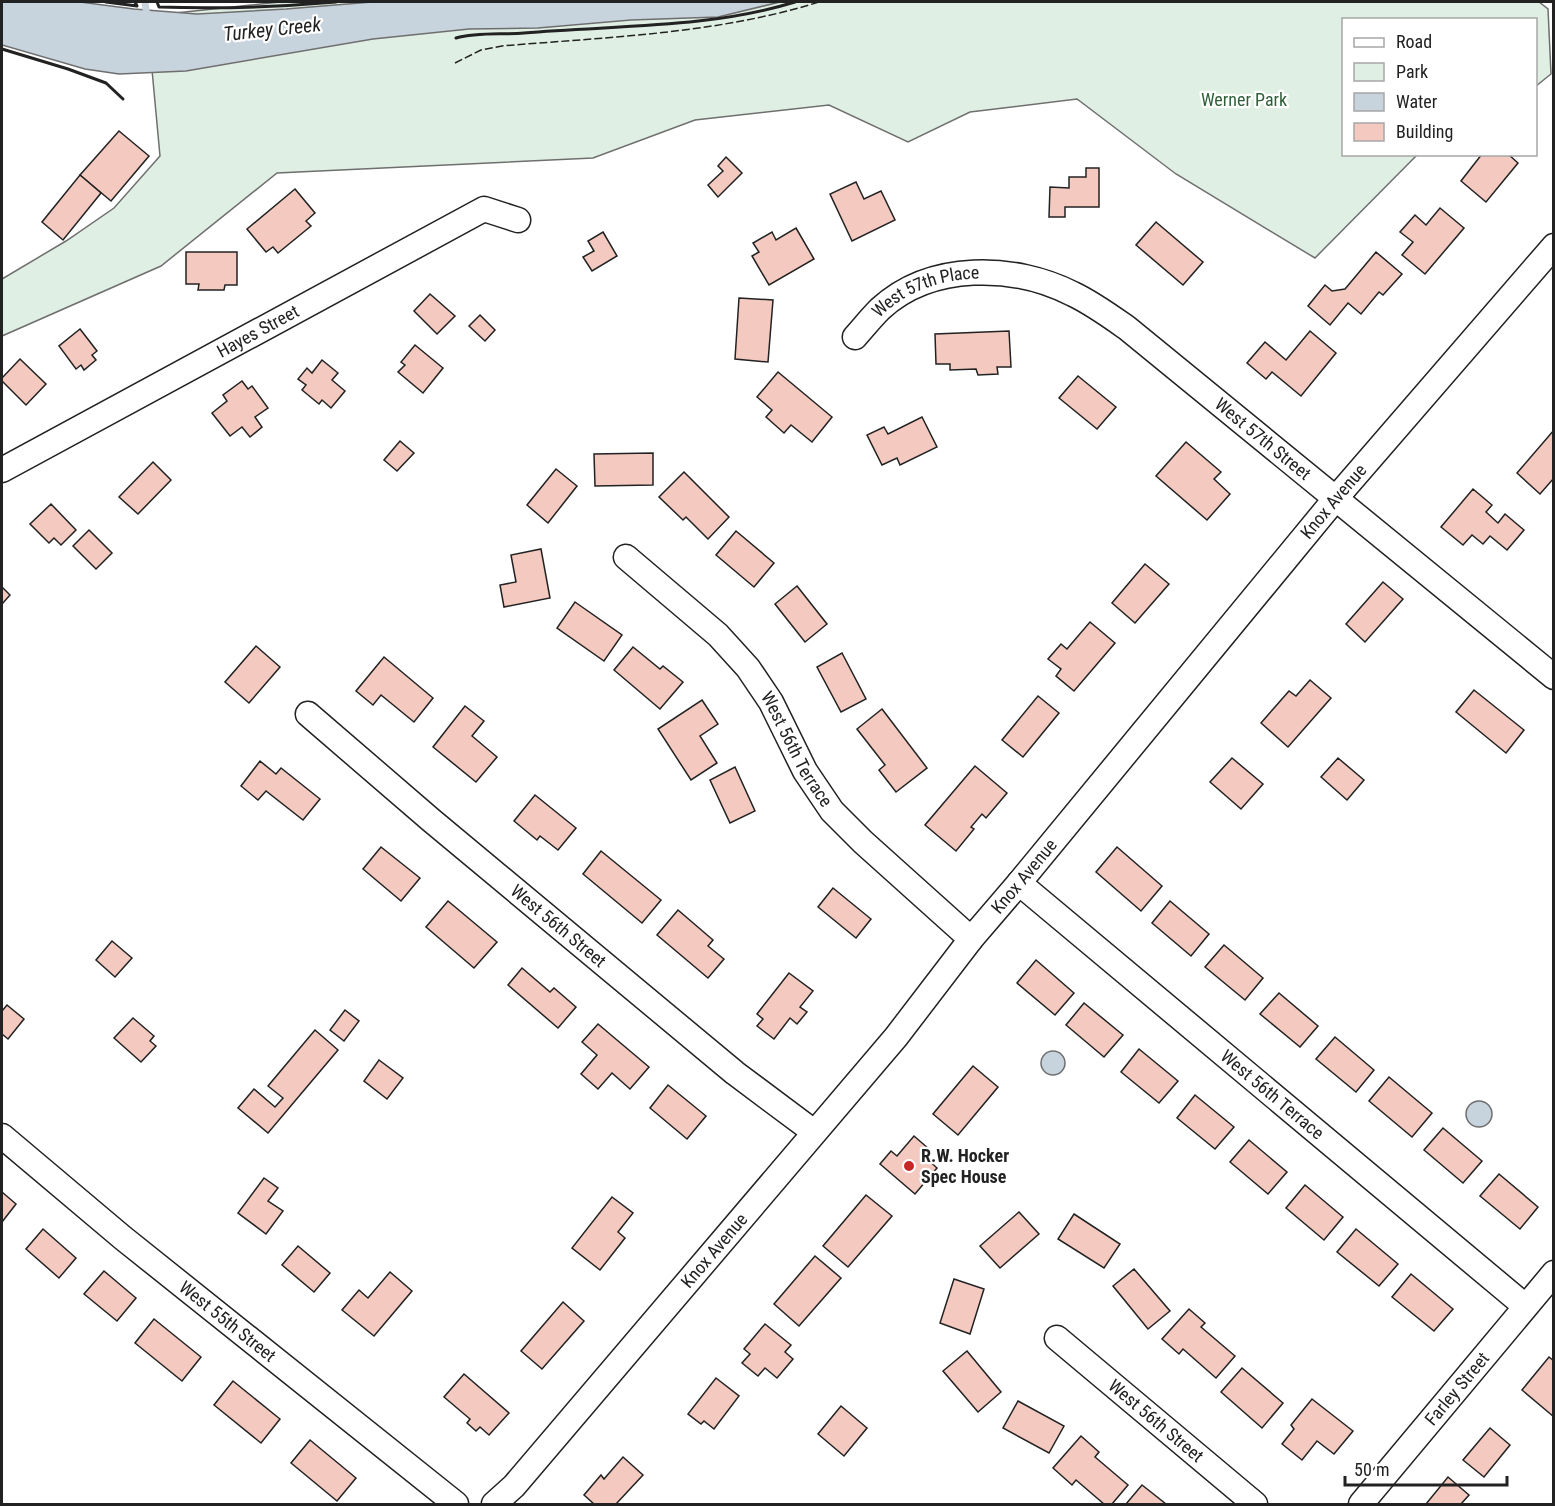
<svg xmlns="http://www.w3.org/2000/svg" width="1555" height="1506" viewBox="0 0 1555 1506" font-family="'Roboto Condensed',sans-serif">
	<rect width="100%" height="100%" fill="#fff"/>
	<!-- green -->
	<path fill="#e0efe3" stroke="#6f6f6f" stroke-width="1.5" d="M280,2H1539L1548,9L1551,74L1536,86V20H1344V154L1417,155L1315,258L1176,174L1077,99L970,112L908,142L829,105L695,120L593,158L277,173L161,266L2,336V279L66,241L114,208L160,156L147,16Z"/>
	<!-- water -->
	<g fill="#c7d3dd" stroke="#6f6f6f" stroke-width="1.5">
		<path d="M2,2H80L134,9L197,14L286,9L372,2H780L718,17L631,20L538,28L469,29L373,39L186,71L119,74L85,69L2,45Z"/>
		<circle cx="1053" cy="1063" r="12"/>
		<circle cx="1479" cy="1114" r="13"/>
	</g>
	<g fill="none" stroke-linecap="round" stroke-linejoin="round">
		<!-- stream -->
		<path stroke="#c7d3dd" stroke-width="7" d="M145,2L147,17"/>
	</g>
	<!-- building -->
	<g fill="#f3c9c0" stroke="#222" stroke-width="1.5">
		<path d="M119,131L149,156L111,201L80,175Z"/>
		<path d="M1482,154H1508L1518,163L1486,202L1461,181Z"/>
		<path d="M726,157L742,173L718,197L708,185L723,171L718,166Z"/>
		<path d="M1086,168H1099V207H1065V217H1049L1050,187L1069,188V177H1086Z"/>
		<path d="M80,175L101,193L63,240L42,222Z"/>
		<path d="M856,182L864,199L881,191L895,220L852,241L830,194Z"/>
		<path d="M295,189L315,213L306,221L311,226L278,253L273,247L266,252L247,229Z"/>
		<path d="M1440,208L1464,228L1425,274L1402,255L1413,242L1400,232L1415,215L1426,225Z"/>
		<path d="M1156,222L1203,262L1183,285L1136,245Z"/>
		<path d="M796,228L814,259L769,285L752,256L759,252L753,243L772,232L776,240Z"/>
		<path d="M603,232L617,256L592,271L583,257L594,251L588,241Z"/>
		<path d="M186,252H237V285H225L224,290H198L199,284H186Z"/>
		<path d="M1376,252L1402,274L1383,295L1379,292L1361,314L1348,303L1330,325L1308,306L1325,285L1332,291L1345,289Z"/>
		<path d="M430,294L455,316L437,334L414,311Z"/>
		<path d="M739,298L773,300L768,362L735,359Z"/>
		<path d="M480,315L495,330L485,341L469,326Z"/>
		<path d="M80,329L97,351L92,355L96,360L84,370L81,365L76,369L59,346Z"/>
		<path d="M1009,331L1011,367H997L998,374L978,375L976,369L950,370V364H936L935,334Z"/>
		<path d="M1310,331L1336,353L1301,396L1272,372L1266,379L1247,363L1265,342L1286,360Z"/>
		<path d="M415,345L443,368L423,393L398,372L405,365L401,362Z"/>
		<path d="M20,359L46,384L26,405L2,381V378Z"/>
		<path d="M322,360L338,373L332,380L345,391L331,408L322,400L319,404L302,390L306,385L298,379L307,368L312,373Z"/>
		<path d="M778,372L832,417L812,442L791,425L784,433L766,417L772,410L757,397Z"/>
		<path d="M1078,376L1116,407L1097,429L1059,398Z"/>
		<path d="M242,381L248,389L252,386L268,408L255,417L262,427L250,437L242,427L230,436L212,413L227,401L223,395Z"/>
		<path d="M922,417L937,447L900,465L897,458L882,465L867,435L884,427L888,434Z"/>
		<path d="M1554,430V478L1540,494L1517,473Z"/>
		<path d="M400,441L414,453L397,471L384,460Z"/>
		<path d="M1186,442L1221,472L1214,479L1230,494L1207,520L1156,476Z"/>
		<path d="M653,453V485L595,486L594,454Z"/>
		<path d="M153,462L171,480L138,514L119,497Z"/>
		<path d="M556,469L577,486L548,523L527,505Z"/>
		<path d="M684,472L729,517L708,539L686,517L683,520L659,497Z"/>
		<path d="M1473,489L1492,505L1486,512L1498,523L1505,514L1524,530L1507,550L1490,536L1483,544L1472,535L1463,545L1441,527Z"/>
		<path d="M51,504L76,530L61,545L54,538L49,543L30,524Z"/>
		<path d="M89,530L112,553L96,569L73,546Z"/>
		<path d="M736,531L774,563L754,587L716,555Z"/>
		<path d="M541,549L550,598L504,607L500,585L516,582L511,555Z"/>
		<path d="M1145,564L1169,584L1135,623L1112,603Z"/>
		<path d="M1383,582L1403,599L1365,642L1346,624Z"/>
		<path d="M797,586L827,624L805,642L775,604Z"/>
		<path d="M2,587L10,595L3,603L2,602Z"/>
		<path d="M575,602L622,635L604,661L557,628Z"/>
		<path d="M1090,622L1115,643L1074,691L1056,676L1061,669L1048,659L1061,644L1067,649Z"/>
		<path d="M256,646L280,667L249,703L225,682Z"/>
		<path d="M633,647L660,669L663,666L683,682L660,709L614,670Z"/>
		<path d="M842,653L866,699L841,712L817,667Z"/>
		<path d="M384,657L433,698L414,722L381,695L373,705L356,691Z"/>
		<path d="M1310,680L1331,698L1288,747L1261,723L1289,691L1296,696Z"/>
		<path d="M1474,690L1524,730L1506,753L1456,712Z"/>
		<path d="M1038,696L1059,713L1023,757L1002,740Z"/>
		<path d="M702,700L718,724L700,736L717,763L691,780L658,729Z"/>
		<path d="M465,706L484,721L472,736L497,757L476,782L433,747Z"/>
		<path d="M882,709L927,768L896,792L879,770L885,765L857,729Z"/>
		<path d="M1232,758L1263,784L1241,809L1210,782Z"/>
		<path d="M1338,758L1364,780L1347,800L1321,777Z"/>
		<path d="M260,761L276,774L281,768L320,799L303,820L266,791L258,800L241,786Z"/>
		<path d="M975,766L1007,793L986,818L982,814L971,827L974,829L956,851L925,825Z"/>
		<path d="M735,767L755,811L730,823L710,780Z"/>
		<path d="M535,795L576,828L558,850L540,836L537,840L514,821Z"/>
		<path d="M381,847L420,878L401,901L363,869Z"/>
		<path d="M1117,847L1162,886L1141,911L1096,872Z"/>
		<path d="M601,851L661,900L642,923L583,874Z"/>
		<path d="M833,888L871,919L856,938L818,907Z"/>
		<path d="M448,901L497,942L474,968L426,927Z"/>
		<path d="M1170,901L1209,934L1191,956L1152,923Z"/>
		<path d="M678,910L713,940L708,946L724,959L708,978L657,935Z"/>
		<path d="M112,941L132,958L115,977L96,960Z"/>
		<path d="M1224,945L1263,978L1245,1000L1205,967Z"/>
		<path d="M1036,960L1074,993L1055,1015L1017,983Z"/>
		<path d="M522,968L550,992L554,988L576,1007L558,1028L508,985Z"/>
		<path d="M789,973L813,991L800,1007L807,1012L797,1024L790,1018L774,1039L757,1026L763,1019L757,1014Z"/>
		<path d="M1279,993L1318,1026L1300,1047L1260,1014Z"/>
		<path d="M1084,1003L1123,1035L1104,1057L1066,1025Z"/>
		<path d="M7,1005L24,1019L8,1039L2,1034V1011Z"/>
		<path d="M345,1010L359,1021L344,1041L330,1030Z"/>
		<path d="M133,1018L154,1036L150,1041L156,1046L141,1062L114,1038Z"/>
		<path d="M598,1024L649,1067L630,1089L612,1073L598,1089L581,1074L597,1055L582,1042Z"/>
		<path d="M315,1030L338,1050L268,1133L238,1108L254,1089L275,1107L283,1098L268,1086Z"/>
		<path d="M1335,1037L1374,1070L1356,1092L1316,1059Z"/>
		<path d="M1139,1049L1178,1081L1159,1103L1121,1072Z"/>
		<path d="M379,1060L403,1078L387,1099L364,1081Z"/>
		<path d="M973,1066L998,1087L958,1135L933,1114Z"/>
		<path d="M1389,1077L1432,1113L1412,1137L1369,1101Z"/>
		<path d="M668,1085L706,1116L687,1139L650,1108Z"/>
		<path d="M1195,1095L1234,1127L1215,1149L1177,1118Z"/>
		<path d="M1443,1128L1482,1161L1463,1183L1424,1150Z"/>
		<path d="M914,1136L929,1149L924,1156L937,1168L915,1194L880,1164L891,1151L897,1156Z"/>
		<path d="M1249,1140L1287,1172L1268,1194L1230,1162Z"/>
		<path d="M1499,1174L1538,1207L1520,1229L1480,1196Z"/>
		<path d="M264,1178L278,1188L268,1201L283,1211L266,1234L238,1213Z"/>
		<path d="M1305,1185L1343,1217L1324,1240L1286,1208Z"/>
		<path d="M2,1192L16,1204L2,1222Z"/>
		<path d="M866,1195L892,1216L848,1267L823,1246Z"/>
		<path d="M612,1197L633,1213L618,1232L625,1238L600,1270L572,1248Z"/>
		<path d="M1019,1212L1039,1234L1000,1268L980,1246Z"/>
		<path d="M1074,1214L1120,1244L1104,1268L1058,1239Z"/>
		<path d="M43,1229L76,1258L59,1278L26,1249Z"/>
		<path d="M1356,1229L1398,1264L1379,1286L1337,1252Z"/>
		<path d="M298,1246L330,1273L314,1292L282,1265Z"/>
		<path d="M815,1256L841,1278L799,1326L774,1304Z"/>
		<path d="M1134,1269L1170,1311L1148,1329L1113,1286Z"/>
		<path d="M104,1271L136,1298L117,1321L84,1294Z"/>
		<path d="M390,1272L412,1291L374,1336L342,1310L359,1290L368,1298Z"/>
		<path d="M1411,1274L1453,1309L1434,1331L1392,1297Z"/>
		<path d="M954,1279L984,1289L970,1334L940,1323Z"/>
		<path d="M563,1302L584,1321L542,1369L521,1351Z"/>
		<path d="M1189,1309L1205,1323L1201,1327L1235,1356L1216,1378L1183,1349L1179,1354L1162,1339Z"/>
		<path d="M154,1319L201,1357L182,1381L135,1343Z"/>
		<path d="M765,1324L791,1345L785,1352L793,1359L777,1378L765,1368L758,1376L742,1363L750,1354L744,1349Z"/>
		<path d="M967,1351L1001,1392L978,1412L943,1371Z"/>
		<path d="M1549,1357L1554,1361V1417L1522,1390Z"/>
		<path d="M1242,1368L1283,1403L1262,1428L1221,1392Z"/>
		<path d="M464,1374L509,1413L489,1435L480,1427L476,1431L467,1423L470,1419L444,1397Z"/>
		<path d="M716,1378L739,1396L714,1429L704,1421L701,1424L688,1414Z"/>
		<path d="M233,1381L280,1419L261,1443L214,1405Z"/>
		<path d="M1312,1399L1353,1431L1334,1454L1317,1441L1302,1460L1282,1444L1294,1429L1291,1425Z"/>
		<path d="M1018,1401L1064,1426L1049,1453L1003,1428Z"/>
		<path d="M841,1406L867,1428L844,1456L818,1434Z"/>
		<path d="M1490,1428L1510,1445L1484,1477L1463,1460Z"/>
		<path d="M1081,1436L1099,1452L1095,1457L1128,1485L1112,1504H1104L1076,1480L1072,1485L1053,1468Z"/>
		<path d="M310,1440L356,1478L337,1501L291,1463Z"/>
		<path d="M623,1457L643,1475L616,1504H594L584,1495L601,1475L604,1479Z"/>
		<path d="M1448,1477L1469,1495L1461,1504H1426Z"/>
		<path d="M1142,1485L1166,1504H1126Z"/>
	</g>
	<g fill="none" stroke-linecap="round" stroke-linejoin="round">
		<!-- minor casing -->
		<g stroke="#222" stroke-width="27">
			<g id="minor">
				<path id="s1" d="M855,337C863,328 871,318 880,309C931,262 1014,264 1073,294C1092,303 1110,316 1127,328L1554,677"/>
				<path id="s2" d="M2,470L484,209L518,220"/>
				<path id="s3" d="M626,557L718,635L748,668L771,702L805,771L832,811L863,842L971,939"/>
				<path id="s4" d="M308,714L431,820L735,1073L814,1132"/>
				<path id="s5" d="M1019,883L1525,1306"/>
				<path id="s6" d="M2,1136L123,1238L456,1504"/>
				<path id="s7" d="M1057,1338L1255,1504"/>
				<path id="s8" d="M494,1504L514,1486L896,1037L971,939L1019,883L1336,498L1554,246"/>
				<path id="s9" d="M1361,1504L1554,1273"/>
			</g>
		</g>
		<!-- minor -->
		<use href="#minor" stroke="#fff" stroke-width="24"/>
		<!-- fence -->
		<path stroke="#222" stroke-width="1.5" stroke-dasharray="8 3" stroke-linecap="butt" d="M455,63L481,50L502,46C608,37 716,34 819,2"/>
		<!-- wall -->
		<g stroke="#222" stroke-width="3">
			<path d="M106,2L137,6L135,2"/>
			<path d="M157,2L159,7C218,9 278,7 336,2"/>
			<path d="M456,38C478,32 501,35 524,33C614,25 707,29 795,2"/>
			<path d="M2,49L68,69L106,83L123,99"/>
		</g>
	</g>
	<!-- markers -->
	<circle fill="#c62828" stroke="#fff" stroke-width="2" cx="909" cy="1166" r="6"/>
	<g text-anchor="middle" stroke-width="4.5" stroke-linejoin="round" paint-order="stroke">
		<!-- park labels -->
		<g font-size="18" fill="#2f5e38" stroke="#fff">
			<text x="1244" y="106">Werner Park</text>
		</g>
		<!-- street labels -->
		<g font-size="18" fill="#222" stroke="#fff">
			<text dy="6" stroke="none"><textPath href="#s1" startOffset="88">West 57th Place</textPath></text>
			<text dy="6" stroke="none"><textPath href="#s2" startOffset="291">Hayes Street</textPath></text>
			<text dy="6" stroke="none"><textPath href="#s1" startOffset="482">West 57th Street</textPath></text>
			<text dy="6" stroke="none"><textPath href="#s8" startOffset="1308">Knox Avenue</textPath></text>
			<text dy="6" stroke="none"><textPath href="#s3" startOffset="260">West 56th Terrace</textPath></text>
			<text dy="6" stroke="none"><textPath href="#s8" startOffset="822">Knox Avenue</textPath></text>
			<text dy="6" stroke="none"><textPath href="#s4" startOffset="328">West 56th Street</textPath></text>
			<text dy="6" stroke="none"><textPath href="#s5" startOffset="330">West 56th Terrace</textPath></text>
			<text dy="6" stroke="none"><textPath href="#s8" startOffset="336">Knox Avenue</textPath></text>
			<text dy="6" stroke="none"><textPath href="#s6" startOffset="292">West 55th Street</textPath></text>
			<text dy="6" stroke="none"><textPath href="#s9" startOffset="150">Farley Street</textPath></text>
			<text dy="6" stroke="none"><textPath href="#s7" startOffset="129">West 56th Street</textPath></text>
		</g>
		<!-- poi labels -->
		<g font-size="18" font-weight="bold" fill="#222" stroke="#fff" text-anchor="start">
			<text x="921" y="1162">R.W. Hocker<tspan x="921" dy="21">Spec House</tspan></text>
		</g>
		<!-- water labels -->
		<g font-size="20" font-style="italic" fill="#222" stroke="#fff">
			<text transform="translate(272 29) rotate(-6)" y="7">Turkey Creek</text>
		</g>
	</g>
	<!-- border -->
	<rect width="1555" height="1506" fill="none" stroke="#222222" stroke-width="6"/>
	<!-- legend -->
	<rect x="1342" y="18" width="195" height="138" fill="#ffffff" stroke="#a7a7a7" stroke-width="1.5"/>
	<rect x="1354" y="38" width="30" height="9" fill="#ffffff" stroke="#a7a7a7" stroke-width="1.5"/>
	<text x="1396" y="48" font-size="18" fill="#222222">Road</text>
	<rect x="1354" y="63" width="30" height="18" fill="#e0efe3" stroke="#a7a7a7" stroke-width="1.5"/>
	<text x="1396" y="78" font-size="18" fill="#222222">Park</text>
	<rect x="1354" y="93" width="30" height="18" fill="#c7d3dd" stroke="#a7a7a7" stroke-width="1.5"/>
	<text x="1396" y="108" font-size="18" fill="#222222">Water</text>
	<rect x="1354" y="123" width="30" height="18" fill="#f3c9c0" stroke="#a7a7a7" stroke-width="1.5"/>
	<text x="1396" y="138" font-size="18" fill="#222222">Building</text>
	<!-- scale -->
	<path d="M1345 1476v9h162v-9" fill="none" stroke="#222222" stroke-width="3"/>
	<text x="1354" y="1476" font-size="18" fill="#222222" stroke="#ffffff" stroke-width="4.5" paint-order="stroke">50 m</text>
</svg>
